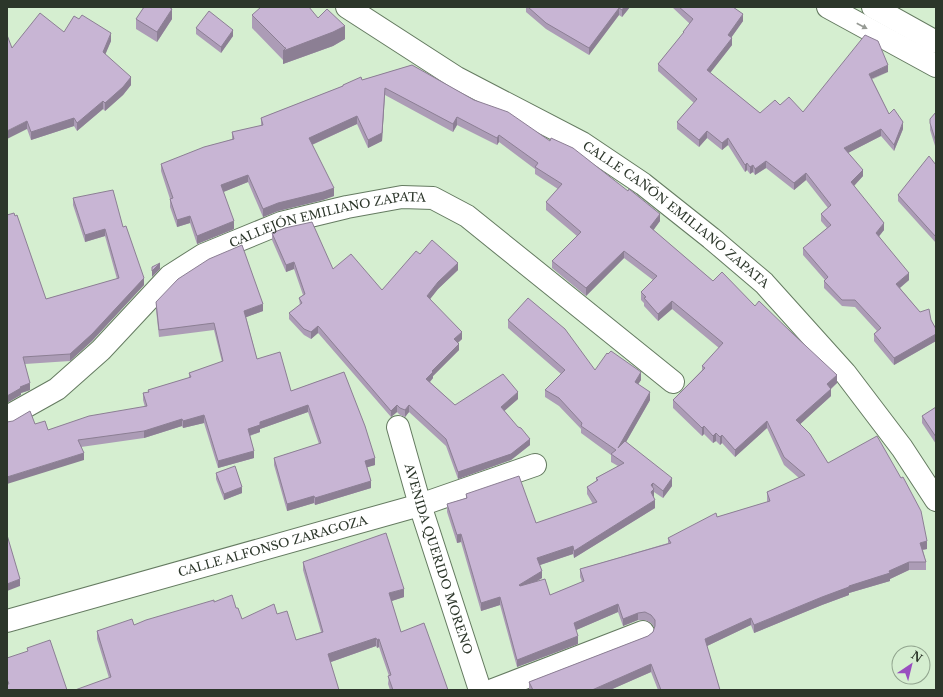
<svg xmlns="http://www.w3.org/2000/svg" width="943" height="697" viewBox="0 0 943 697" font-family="'Libre Baskerville',serif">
	<rect width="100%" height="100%" fill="#d5eed0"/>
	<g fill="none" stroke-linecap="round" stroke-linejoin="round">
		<!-- minor casing -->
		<g stroke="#657b61" stroke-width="24">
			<g id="minor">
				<path id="s1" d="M347,7L457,78L582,143L643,184L711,238L764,283L845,373L902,448L936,500"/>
				<path id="s2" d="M7,417L57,389L101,350L170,276L203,255L281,223L347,207L402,197L433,198L467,216L673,382"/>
				<path id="s3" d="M398,427L420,505L480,690"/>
				<path id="s4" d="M7,621L420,505L535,465"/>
				<path d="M493,690L643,632"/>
			</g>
		</g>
		<!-- highway casing -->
		<g stroke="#657b61" stroke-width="24">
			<g id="highway">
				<path d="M828,7L936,66"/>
				<path d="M873,7L936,42"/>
			</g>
		</g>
		<!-- minor -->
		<use href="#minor" stroke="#fff" stroke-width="22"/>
		<!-- highway -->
		<use href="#highway" stroke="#fff" stroke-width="22"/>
	</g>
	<!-- wall -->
	<g fill="#ac9cb6">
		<path d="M526,7H630L622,17L619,15L589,55L546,29L526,12Z"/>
		<path d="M672,7H733L743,21L731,38L732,45L710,73L760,113L780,105L803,112L888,72L872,79L889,114L903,129L894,151L881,136L848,153L863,176L854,186L884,230L879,236L909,280L900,288L920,312L931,320L936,329V341L894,365L874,341V334L877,331L855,307L842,306L824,288V281L825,280L803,255V248L827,228L821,221V214L828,208L806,180L794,190L766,168L755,175L753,172L750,174L747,170L745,172L728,145L722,150L707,138L699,147L677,129V122L694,103L658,71V64L683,34V32L690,24Z"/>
		<path d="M252,15L318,18L345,39L333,46L283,64V60L252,28Z"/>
		<path d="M136,19H172L157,42L136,29Z"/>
		<path d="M196,28L233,36L221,53L196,34Z"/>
		<path d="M111,41L105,54L131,85L123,95L105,111L103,109L77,131L74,126L31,140L27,129L12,48Z"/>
		<path d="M412,65L660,221L653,230L713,281L755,306L837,383L831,389V396L800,424L828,463L927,549L923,550L926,562V570H909L890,579V581L849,593V595L822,605L754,633L751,625L707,646L720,690H658L651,672L610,690H529V682L648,636L653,632L655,628L651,623L645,620H638L623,626L618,612L576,630L578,644L517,667L500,605L481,611L461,542L457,543L447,512V504L466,498V494L536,523L593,504L587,494V487L596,481V478L618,466L611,462V455L581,433V429L559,406L545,397V390L561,374L508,328V320L595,370L641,380L638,384L650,400L626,442L672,486L663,498L654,492V498L655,508L574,558L573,554L540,565L542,578L537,581L550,595L582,582L580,577V569L668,543V538L717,517L767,502V492L799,478L784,465L767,428L735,457L722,443L720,445L716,441L713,443L704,434L702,436L673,408V400L702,370V366L719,348L672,309L658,321L644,306V303L641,300V292L653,280L624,258L586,296L552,268V261L577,236L546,210V202L558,189L535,174V169L499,142L497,145L457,125L453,132L385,95L382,141L368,148L357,124L312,145L334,196L323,200L278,211L263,217L248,182L223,192L234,229L197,244L190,223L177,227L170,207V199L161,171V164L232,139V132L261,126V118L343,86V85L362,80Z"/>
		<path d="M936,112V149L930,130V119Z"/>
		<path d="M936,165V243L898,201V195Z"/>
		<path d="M73,198L123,227L144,285L92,341L70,361L25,364L30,390L21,393V395L7,215L46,299L117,279L105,236L85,242L73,205Z"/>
		<path d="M272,233L333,269L382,290L420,254L458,270L438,289L430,299L462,339L458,343L459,350L433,376V378L430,382L455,405L518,399L504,411L530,445L511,460L458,479L446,446L409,412L405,417L400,415L397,412L391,417L319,334L318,333L311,339L304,335L289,319V313L300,305L299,298L303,295L294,269L286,272L272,240Z"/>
		<path d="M156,302L263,311L246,317L257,359L291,391L344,372L375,465L367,467L371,488L315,505L314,503L287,511L274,465V458L319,444L308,412L260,429V432L250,436L254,458L218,468L204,423L183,428L182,426L144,438L81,447L84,460L35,424L48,430L145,407L143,400V393L148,392V390L189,378V373L222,362L214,330L159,337L156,310Z"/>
		<path d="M936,407V444L922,423V416Z"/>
		<path d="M216,473L242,493L224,500L216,479Z"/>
		<path d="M303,562L404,597L391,601L401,632L442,673L448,690H390L388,684L389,676L379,647L377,648L376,646L331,662L109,678L97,639V631L134,625L214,602L236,608L242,619L277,614L296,640L321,632L303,570Z"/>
	</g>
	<!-- shaded-wall -->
	<g fill="#8c7f94">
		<path d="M624,7H630L622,17V10Z"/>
		<path d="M619,8V15L589,55V48Z"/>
		<path d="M172,9V19L157,42V32Z"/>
		<path d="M743,14V21L728,42V35Z"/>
		<path d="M345,26V39L333,46L283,64V51L285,50V48Z"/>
		<path d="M233,30V36L221,53V47Z"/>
		<path d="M111,33V41L103,60V52Z"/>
		<path d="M732,38V45L707,77V70Z"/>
		<path d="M888,65V72L869,80V74Z"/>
		<path d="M131,77V85L123,95L105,111V103Z"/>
		<path d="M385,88L382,141L368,148V140Z"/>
		<path d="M103,101V109L77,131V123Z"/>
		<path d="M357,116V124L309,146V138Z"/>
		<path d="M457,117V125L453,132V124Z"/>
		<path d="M74,118V126L31,140V132Z"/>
		<path d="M27,121V129L7,139V131Z"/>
		<path d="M903,122V129L894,151V145Z"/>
		<path d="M881,129V136L844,155V148Z"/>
		<path d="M707,131V138L699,147V140Z"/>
		<path d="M499,135V142L497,145V138Z"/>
		<path d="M728,138V145L722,150V143Z"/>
		<path d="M766,161V168L755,175V169Z"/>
		<path d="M747,163V170L745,172V165Z"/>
		<path d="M753,165V172L750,174V167Z"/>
		<path d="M863,170V176L851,189V182Z"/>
		<path d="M806,173V180L794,190V183Z"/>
		<path d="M248,175V182L221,193V185Z"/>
		<path d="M334,188V196L323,200L278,211L263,217V209L278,203Z"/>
		<path d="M660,214V221L650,235V227Z"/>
		<path d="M190,216V223L177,227V220Z"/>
		<path d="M234,221V229L197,244V236Z"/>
		<path d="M884,223V230L876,240V233Z"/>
		<path d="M105,229V236L85,242V235Z"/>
		<path d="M624,251V258L586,296V288Z"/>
		<path d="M294,262V269L286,272V265Z"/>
		<path d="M160,263V269L152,277V271Z"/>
		<path d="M458,263V270L438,289L427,303V296L438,282Z"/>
		<path d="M909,273V280L896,291V284Z"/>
		<path d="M144,278V285L92,341L70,361V354Z"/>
		<path d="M672,301V309L658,321V314Z"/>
		<path d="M263,304V311L244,318V311Z"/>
		<path d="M318,326V333L311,339V332Z"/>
		<path d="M462,332V339L454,346V339Z"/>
		<path d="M936,334V341L894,365V358Z"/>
		<path d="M459,344V350L433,376V378L426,386V379L432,371Z"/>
		<path d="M641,372V380L635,389V382Z"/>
		<path d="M837,375V383L827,392V384Z"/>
		<path d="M30,383V390L21,393V395L7,403V396L20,387Z"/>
		<path d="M831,389V396L796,428V420Z"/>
		<path d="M518,392V399L501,414V407Z"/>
		<path d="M650,392V400L618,456V448Z"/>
		<path d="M308,405V412L260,429V432L248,436V429L260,422Z"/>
		<path d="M397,405V412L391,417V411Z"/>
		<path d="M409,405V412L405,417V410Z"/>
		<path d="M204,415V423L183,428V421Z"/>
		<path d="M182,419V426L144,438V431Z"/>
		<path d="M767,421V428L735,457V450Z"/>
		<path d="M704,426V434L702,436V428Z"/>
		<path d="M716,433V441L713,443V436Z"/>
		<path d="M722,435V443L720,445V437Z"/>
		<path d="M530,439V445L511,460L458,479V472Z"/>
		<path d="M254,451V458L218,468V461Z"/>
		<path d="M84,453V460L7,484V477Z"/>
		<path d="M375,458V465L365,468V461Z"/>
		<path d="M672,478V486L663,498V491Z"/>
		<path d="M371,481V488L315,505V498Z"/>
		<path d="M653,483V491L654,489V497L651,500V485Z"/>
		<path d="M242,487V493L224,500V494Z"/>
		<path d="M314,496V503L287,511V504Z"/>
		<path d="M655,500V508L574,558V551Z"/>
		<path d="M461,534V542L457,543V535Z"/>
		<path d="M927,541V549L920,550V543Z"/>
		<path d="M573,546V554L537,566V558Z"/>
		<path d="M909,562V570L890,579V581L849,593V595L822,605L754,633V625L849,586L889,571Z"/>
		<path d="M542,571V578L519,592V585Z"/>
		<path d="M20,579V586L7,591V584Z"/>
		<path d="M404,589V597L389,602V593Z"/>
		<path d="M500,597V605L481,611V603Z"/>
		<path d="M618,604V612L574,631V623Z"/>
		<path d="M638,613V620L623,626V619Z"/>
		<path d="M751,618V625L705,647V639Z"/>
		<path d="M578,636V644L517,667V660Z"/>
		<path d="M376,638V646L328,663V654Z"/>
		<path d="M379,639V647L377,648V640Z"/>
		<path d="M651,664V672L610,690H592Z"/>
	</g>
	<!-- building -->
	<g fill="#c8b5d4" stroke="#8c7f94">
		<path d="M144,7H169L172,9L157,32L136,19Z"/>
		<path d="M261,7H309L318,18L327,9L345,26L333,32L283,51L286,48H285L252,15Z"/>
		<path d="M528,7H624L622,10L619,8L589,48L546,23Z"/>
		<path d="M679,7H733L743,14L728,35L732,38L707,70L760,113L775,100L780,105L789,97L803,112L865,35L878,41L888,65L869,74L889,114L894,109L903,122L894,145L881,129L844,148L863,170L851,182L884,223L876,233L909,273L896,284L920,312L929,309L931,320L936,329V334L894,358L874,334L881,328L855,300H842L824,281L828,277L803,248L831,225L821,214L831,205L806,173L794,183L766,161L755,169L753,165L750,167L747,163L745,165L728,138L722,143L707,131L699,140L677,122L697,99L658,64L684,32H683L693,19Z"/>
		<path d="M209,11L233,30L221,47L196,28Z"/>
		<path d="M40,13L64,32L74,16L79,19L82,15L111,33L103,52L131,77L123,87L105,103L103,101L77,123L74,118L31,132L27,121L7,131V35L12,48Z"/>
		<path d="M412,65L474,100L508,112L550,141L551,138L573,148L628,191L629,189L660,214L650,227L713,281L722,272L755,306L759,301L792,333L837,375L827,384L831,389L796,420L810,434L828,463L877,436L901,478L903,477L921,511L927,541L920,543L926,562H909L889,571L890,573L849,586V587L822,597L754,625L751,618L705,639L720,690H661L651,664L592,690H533L529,682L648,636L653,632L655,626V620L651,615L645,612L638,613L623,619L618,604L574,623L578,636L517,660L500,597L481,603L461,534L457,535L447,504L467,498L466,494L519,476L536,523L597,502L587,487L598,480L596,478L624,463L611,454L616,450L581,426L582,423L559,398L545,390L565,370L508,320L528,298L565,329L595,370L607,353L608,354L611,351L641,372L635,382L650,392L618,448L625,441L672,478L663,491L653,483L651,485L654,489L651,492L655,500L574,551L573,546L537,558L542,571L519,585L520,586L545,579L550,595L584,581L580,569L671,543L668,538L716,513L717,517L770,501L767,492L805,475L784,457L767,421L735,450L722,435L720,437L716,433L713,436L704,426L702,428L673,400L705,368L702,366L723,343L672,301L658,314L644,298L646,297L641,292L657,276L624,251L586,288L552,261L581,232L546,202L562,184L535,167L538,163L499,135L497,138L457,117L453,124L385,88L382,133L368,140L357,116L309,138L334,188L323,192L278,203L263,209L248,175L221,185L234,221L197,236L190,216L177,220L170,199L173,198L161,164L204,147L234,139L232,132L263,125L261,118L343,86V85L361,77L362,80Z"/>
		<path d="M936,112V142L930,123V119Z"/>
		<path d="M929,156L936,165V237L898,195Z"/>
		<path d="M113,190L123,227L126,226L144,278L92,334L70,354L23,357L30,383L20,387L21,388L7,396V215L14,213L15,216L17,215L46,299L119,278L105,229L85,235L73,198Z"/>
		<path d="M312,222L333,269L351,254L382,290L416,251L420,254L432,240L458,263L438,282L427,296L462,332L454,339L459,344L432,371L433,372L426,379L455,405L503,374L518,392L501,407L518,427L521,428L530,439L511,454L458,472L446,439L409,405L405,410L400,408L397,405L391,411L319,327L318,326L311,332L304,329L289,313L302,303L299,298L305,294L294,262L286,265L272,233L285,228Z"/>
		<path d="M242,245L263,304L244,311L257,359L280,352L291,391L344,372L365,426L375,458L365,461L371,481L315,498L314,496L287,504L274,458L321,443L308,405L260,422V425L248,429L254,451L218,461L204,415L183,421L182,419L144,431L78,440L84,453L7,477V422L13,421L30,411L35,424L45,421L48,430L89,416L147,406L143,393L149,392L148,390L191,377L189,373L223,361L214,323L159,330L156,302L178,279L209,259Z"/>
		<path d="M160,263L152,271V267Z"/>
		<path d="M936,407V437L922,416Z"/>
		<path d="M235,466L242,487L224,494L216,473Z"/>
		<path d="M386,533L404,589L389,593L401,632L424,623L442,673L448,690H393L388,676L391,675L379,639L377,640L376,638L328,654L339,690H75L111,677L97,631L132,619L134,625L146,620L214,600V602L232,595L236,608H238L242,619L274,604L277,614L287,611L296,640L323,632L303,562Z"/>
		<path d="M7,535L20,579L7,584Z"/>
		<path d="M50,640L67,690H7V684H9L7,679V658L28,651L27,648Z"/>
	</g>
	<!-- one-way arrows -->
	<defs><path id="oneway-solid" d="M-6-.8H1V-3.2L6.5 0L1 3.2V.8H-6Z"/></defs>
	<use fill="#969a94" href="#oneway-solid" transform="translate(862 26) rotate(28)"/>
	<g text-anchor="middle" stroke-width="3.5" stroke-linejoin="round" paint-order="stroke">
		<!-- street labels -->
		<g font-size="12" fill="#2c362a" stroke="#d5eed0">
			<text dy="4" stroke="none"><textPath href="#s1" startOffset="390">CALLE CAÑÓN EMILIANO ZAPATA</textPath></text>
			<text dy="4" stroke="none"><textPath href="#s2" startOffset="387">CALLEJÓN EMILIANO ZAPATA</textPath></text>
			<text dy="4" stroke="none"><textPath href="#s4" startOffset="276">CALLE ALFONSO ZARAGOZA</textPath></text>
			<text dy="4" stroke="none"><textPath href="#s3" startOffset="138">AVENIDA QUERIDO MORENO</textPath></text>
		</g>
	</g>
	<!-- border -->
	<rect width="943" height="697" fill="none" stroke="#2c362a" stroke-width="16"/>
	<!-- north arrow -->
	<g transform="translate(911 665) rotate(35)"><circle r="19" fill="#d5eed0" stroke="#91a48e"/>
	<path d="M0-3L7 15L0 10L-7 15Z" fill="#994ec0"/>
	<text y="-6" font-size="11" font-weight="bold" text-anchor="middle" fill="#2c362a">N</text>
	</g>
</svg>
